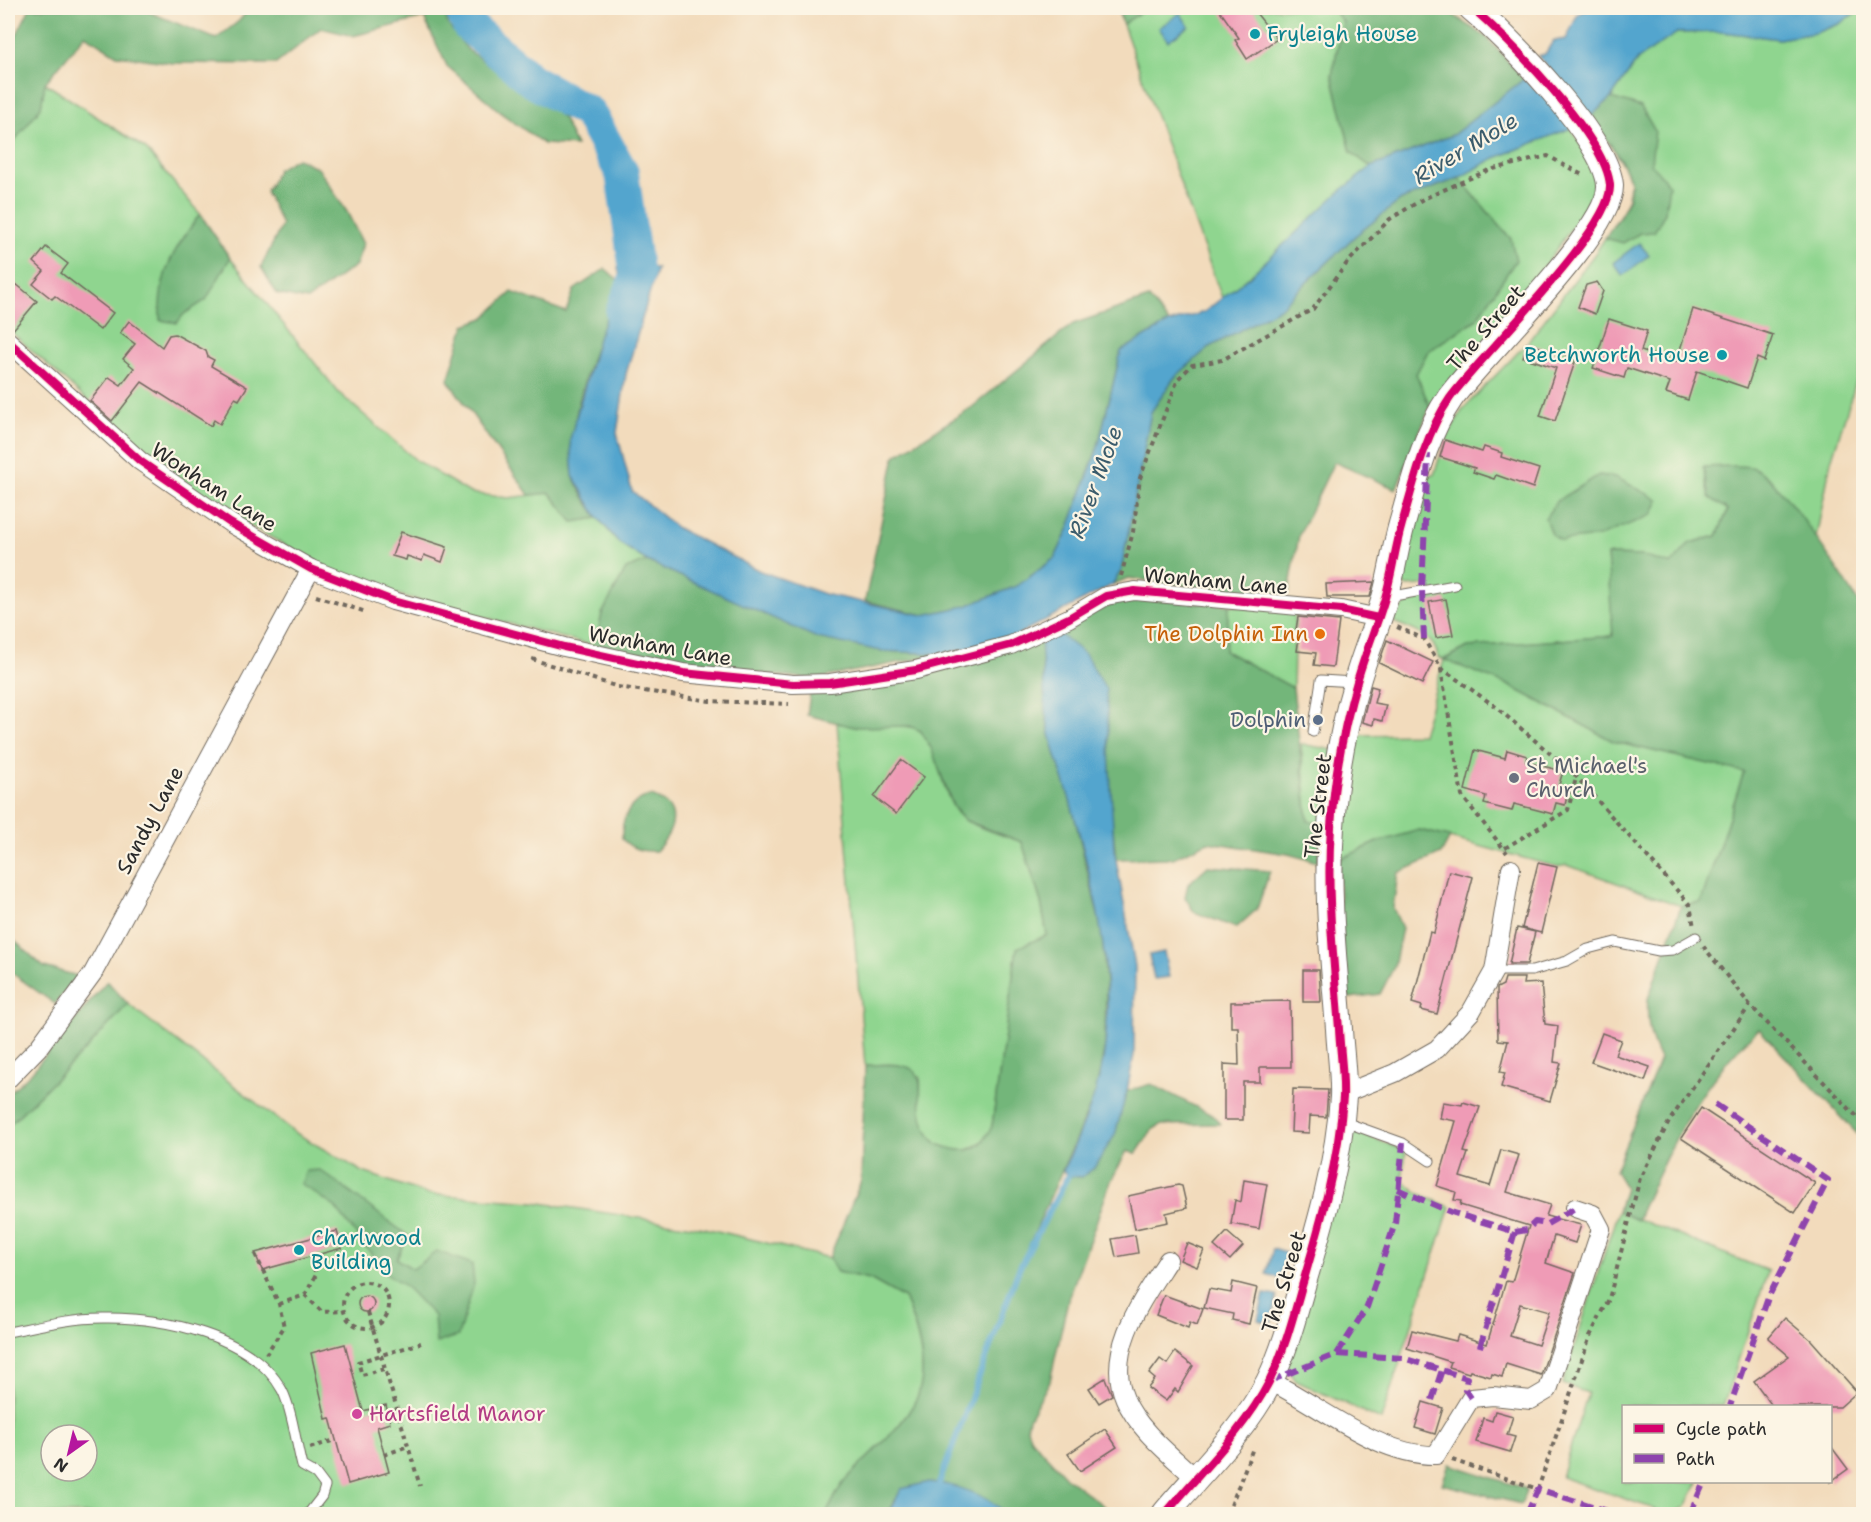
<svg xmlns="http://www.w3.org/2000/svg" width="1871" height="1522" viewBox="0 0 1871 1522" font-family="'Shantell Sans',sans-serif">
	<rect width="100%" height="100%" fill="#fcf5e5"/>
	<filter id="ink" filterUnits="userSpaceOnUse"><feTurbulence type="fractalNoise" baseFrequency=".0167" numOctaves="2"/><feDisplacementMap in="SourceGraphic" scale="12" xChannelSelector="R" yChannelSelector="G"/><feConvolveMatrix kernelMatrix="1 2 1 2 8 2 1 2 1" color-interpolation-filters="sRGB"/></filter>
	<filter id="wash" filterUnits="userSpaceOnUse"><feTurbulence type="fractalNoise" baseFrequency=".008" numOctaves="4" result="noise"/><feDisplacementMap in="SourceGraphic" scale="24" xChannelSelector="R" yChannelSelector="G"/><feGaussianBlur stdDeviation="1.35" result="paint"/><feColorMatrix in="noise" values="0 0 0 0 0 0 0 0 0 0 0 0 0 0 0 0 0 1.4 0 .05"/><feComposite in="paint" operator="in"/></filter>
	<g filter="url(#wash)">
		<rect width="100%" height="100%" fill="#f2dbbc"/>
		<!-- green -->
		<g fill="#8fd58f" stroke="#5d805d" stroke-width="1.5" fill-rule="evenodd">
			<path d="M1117,8H1332L1343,22L1332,75L1351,152L1371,167C1319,208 1275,258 1222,298Z"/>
			<path d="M1863,8V360L1831,461L1816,538L1770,479L1703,467L1709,497L1728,509L1717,536L1690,543L1672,565L1642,556L1607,555L1614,636L1468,647L1444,659L1508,685L1615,742L1744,772L1701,902L1681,906L1567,865L1557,867L1420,830L1378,842L1338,860L1340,829L1356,735L1422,734L1444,660L1438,657C1434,634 1411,630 1392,621L1403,606L1427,594L1426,585L1405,586L1401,580L1425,475H1434L1445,440L1463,409L1527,343L1596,252L1627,204L1630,180L1615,151L1590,117L1611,98L1638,59L1677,33L1723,32L1779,39L1815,33L1839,24Z"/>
			<path d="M45,83L146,149L200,214L230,258L339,393L417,461L470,493L508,498L550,493L573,522L598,518L619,543L647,561L626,569L602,614L595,646L354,583L236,518L123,438L111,422L8,329V139L12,142L41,107Z"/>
			<path d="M1571,128L1595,171L1592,199L1541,271L1430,407L1416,374L1428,351L1477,319L1511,239L1459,178L1493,159Z"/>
			<path d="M1229,605L1295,612L1293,688L1225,651Z"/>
			<path d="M837,723C857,728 907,722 919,730C941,745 940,805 965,820C982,830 1004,835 1022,842L1041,902L1047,935L1017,949L992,1126C977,1161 937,1158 923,1124C917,1108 922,1093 920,1077C904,1060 886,1064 865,1066Z"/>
			<path d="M1301,744L1334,750L1321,824L1308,822Z"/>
			<path d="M128,1004L294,1132L363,1172L427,1194L534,1202L705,1228L829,1258L837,1272L870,1279L904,1298C915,1324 927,1360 920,1389C912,1421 866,1457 844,1482C837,1491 832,1504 826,1514H8V1126L88,1047ZM51,1435H87V1471H51Z"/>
			<path d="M1347,1128L1406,1151L1402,1180L1420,1194L1450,1207L1381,1420L1296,1381L1286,1366Z"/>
			<path d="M1618,1211L1768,1271L1723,1406H1624V1482H1698L1686,1507L1669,1514L1561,1477L1588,1393L1562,1384Z"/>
		</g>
		<!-- forest -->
		<g fill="#73b67a" stroke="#4f7052" stroke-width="1.5">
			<path d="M30,8H139L216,39L239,21L250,8H443L449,26L468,50L562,117L576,146L544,144L505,116L447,66L424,18L353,36L321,28L276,64L172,63L117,55L85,35L45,83L41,107L13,143L8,139V52Z"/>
			<path d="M1117,8H1147L1123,24Z"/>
			<path d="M1332,8H1443L1486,37L1524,79L1453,135L1371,167L1351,152L1332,75L1343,22Z"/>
			<path d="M1611,98L1641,107L1655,131L1651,163L1669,185L1665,213L1654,232L1640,233L1623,243L1605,238C1615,223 1634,200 1630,180C1626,161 1601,133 1590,117Z"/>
			<path d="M297,158L318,168L347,212L363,244L356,265L307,300L277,294L261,267L282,225L266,192L278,169Z"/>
			<path d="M1459,178L1511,239L1516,260L1477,319L1428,351L1416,374L1430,407L1396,489L1334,462L1299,535L1289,592H1239L1128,578L1112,585L1121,571L1151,412L1174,378L1208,348L1280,308L1355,236L1401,200Z"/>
			<path d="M200,214L230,258L206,300L184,314L177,323L160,320C158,273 173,251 200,214Z"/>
			<path d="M605,269L621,282C600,332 564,421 573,474C576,488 590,505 598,518L573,522L550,493L529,495L448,380L465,325L484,318L512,292L566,312L574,290Z"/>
			<path d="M1149,298L1169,323L1121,351L1098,446L1069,528L1055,558L1017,586L966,606L924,615L865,601L895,456L971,408L1073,324Z"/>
			<path d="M1703,467C1715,467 1744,464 1754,468C1781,478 1845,581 1863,609V1140L1759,1029C1700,1081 1668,1150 1637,1220L1618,1211L1625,1187L1615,1171L1660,1059C1650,1038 1646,1022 1648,999L1681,906L1701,902L1744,772L1615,742L1508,685L1444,660L1468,647L1613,636L1607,555L1642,556L1671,565L1690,543L1717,536L1728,510L1709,497Z"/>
			<path d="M1599,475L1615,477L1659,500L1652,515L1598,537L1561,541L1551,534L1545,518L1557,501Z"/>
			<path d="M647,561L719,593L881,651L943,654L814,679L672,665L595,646L602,614L626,569Z"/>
			<path d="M1125,598L1229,605L1225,651L1293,688L1308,821L1321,824L1318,862L1288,854L1208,842L1173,858L1116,859L1108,777L1055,631Z"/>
			<path d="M1041,639L1049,727L1072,806L1102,932L1106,985L1105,1046L1095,1095L1024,1257L1068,1176L1082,1177C1110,1154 1117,1123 1127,1091L1151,1084L1214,1116L1220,1124L1160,1125L1152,1130L1136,1154L1127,1151L1111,1181L1068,1300L1050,1381L1029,1418L1027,1428L1031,1439L1066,1477L1114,1514H1006L989,1501L894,1500L889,1514H826C832,1504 837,1491 844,1482C866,1457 912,1421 920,1389C927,1360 916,1324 904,1298L870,1279L837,1272L829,1258L861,1181L865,1066C955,1056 898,1098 935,1143C962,1154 979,1156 992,1126L1017,948L1047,935L1041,902L1022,842L964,820L953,806L931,748L921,731L910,726L854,727L807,715L810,694L855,686Z"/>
			<path d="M651,796C683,807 675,830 656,851C641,852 632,849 622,839C621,819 630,799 651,796Z"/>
			<path d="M1419,830L1450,837L1441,854L1398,873L1393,908L1402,928L1394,967L1380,994L1350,998L1344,992L1338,860L1378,842Z"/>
			<path d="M1208,866L1270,871L1257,909L1236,928L1194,912L1185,897L1188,884Z"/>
			<path d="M8,935L44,967L78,976L55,1004L8,970Z"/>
			<path d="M107,981L128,1004L88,1047L8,1126V1094L31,1073Z"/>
			<path d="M320,1170L407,1235L397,1259L413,1269L437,1251L472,1264L474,1284L458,1336L436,1343L434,1316L406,1287L386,1273L335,1207L301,1184L306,1171Z"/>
			<path d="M1449,1464L1527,1489L1521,1504L1442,1484Z"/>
		</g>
		<!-- water -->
		<g fill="#52a5ce" stroke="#3e687c" stroke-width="1.5">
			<path d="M1591,8H1862L1839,24L1815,33L1779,39L1723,32L1677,33L1638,59L1611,98L1590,117L1538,56L1545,54L1553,41L1566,39L1578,14Z"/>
			<path d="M1180,13L1189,26L1168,41L1159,28Z"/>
			<path d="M1524,79L1553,103L1571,128L1493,159L1459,178L1401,200L1355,236L1280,308L1208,348L1174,378L1151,412L1121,571L1112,585L1011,638L943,654L881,651L817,638L647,561L619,543L598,518L573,476L570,439L599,335L621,282L618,267L657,268L626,374L617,433L632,491L677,528L760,571L824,594L923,615L966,606L1017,586L1055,558L1069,528L1098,447L1121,351L1169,323L1204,312L1249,277L1338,193L1371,167L1453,135Z"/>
			<path d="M1639,243L1649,255L1623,276L1613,263Z"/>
			<path d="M1055,631L1085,654L1106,689L1114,848L1135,966L1134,1055L1127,1091L1115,1135L1094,1168L1082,1177L1068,1176L1063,1171C1081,1131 1100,1091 1105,1046C1114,964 1093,882 1071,804C1064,778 1053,752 1048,725C1043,697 1043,668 1041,639Z"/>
			<path d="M1164,952L1169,977L1154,979L1149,955Z"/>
			<path d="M1273,1249L1286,1253L1279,1278L1266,1274Z"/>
			<path d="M1264,1294L1277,1296L1271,1323L1258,1320Z"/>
			<path d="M929,1482C955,1484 989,1495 1006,1514H889L901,1489Z"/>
		</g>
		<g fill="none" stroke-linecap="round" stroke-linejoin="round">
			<!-- stream -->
			<path stroke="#52a5ce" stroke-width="6" d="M937,1489L1019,1269L1071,1170"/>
			<!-- river -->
			<path stroke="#52a5ce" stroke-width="34" d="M461,8L469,26L531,80L589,113L622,173L637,277L622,312"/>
		</g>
		<g id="blocks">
			<!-- building -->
			<g fill="#ef9bb6" fill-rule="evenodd">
				<path d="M1218,8H1252L1277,39L1247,59L1235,40L1239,38Z"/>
				<path d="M46,247L68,264L61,273L113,313L100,330L55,296L52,299L33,284L44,271L34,262Z"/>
				<path d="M1597,282L1603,291L1595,314L1578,307L1586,285Z"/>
				<path d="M16,284L37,301L12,331L8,330V297Z"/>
				<path d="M1693,309L1773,335L1764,361L1757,358L1747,388L1697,371L1688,400L1666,393L1670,382L1627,368L1624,378L1593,368L1609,319L1647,331L1641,351L1676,362Z"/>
				<path d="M129,321L162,347L169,335L175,334L206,351L208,357L214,360L211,366L247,387L239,400L235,398L220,424L214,420L211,426L142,382L112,421L90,401L109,377L121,385L134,368L123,359L135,344L120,333Z"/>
				<path d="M1527,343L1576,359L1555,421L1540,416L1556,368L1523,357Z"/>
				<path d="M1445,440L1482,452L1484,447L1502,453L1501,457L1539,469L1533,488L1496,475L1494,479L1473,472L1475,468L1440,457Z"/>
				<path d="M401,532L447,547L442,562L424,555L422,561L407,556L406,560L392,556Z"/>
				<path d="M1374,582L1370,597H1327L1326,584Z"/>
				<path d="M1446,599L1453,635L1436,638L1429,602Z"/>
				<path d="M1298,617L1339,621L1333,667L1314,665L1316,653L1297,651L1300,631L1296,630Z"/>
				<path d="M1387,640L1433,662L1422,684L1379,663Z"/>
				<path d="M1371,686L1378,688L1374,703L1386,705L1382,721L1374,719L1373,725L1362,722Z"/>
				<path d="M1475,750L1505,758L1507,750L1527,756L1526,762L1563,771L1559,785L1569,787L1565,805L1556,803L1553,814L1514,804L1512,811L1484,804L1486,796L1465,790Z"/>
				<path d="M901,760L924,777L896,814L874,797Z"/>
				<path d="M1538,863L1557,867L1541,933L1522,928Z"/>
				<path d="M1449,871L1473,877L1437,1014L1421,1010L1422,1006L1412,1003L1430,932L1434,933Z"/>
				<path d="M1517,928L1535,932L1527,964H1509Z"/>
				<path d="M1303,970H1319L1321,1002H1303Z"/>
				<path d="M1505,978H1524L1523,984L1541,983L1545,1024L1558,1026L1554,1062L1561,1063L1550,1101L1501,1087L1505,1073L1500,1072L1508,1041L1498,1040L1497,988L1503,985Z"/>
				<path d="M1290,1001L1291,1067H1260V1082H1243V1120H1224V1064L1239,1065L1238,1027H1231V1002Z"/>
				<path d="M1602,1033L1621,1040L1615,1055L1650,1067L1645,1081L1591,1062Z"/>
				<path d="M1293,1089L1328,1090L1326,1117L1310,1116L1309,1133L1291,1132Z"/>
				<path d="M1443,1102L1462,1105L1463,1102L1480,1107L1464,1152L1468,1153L1460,1177L1490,1186L1501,1150L1519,1155L1507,1192L1550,1205L1546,1216L1581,1225L1575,1243L1554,1236L1546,1263L1575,1273L1541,1375L1506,1364L1502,1377L1492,1374L1491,1377L1470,1371L1469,1373L1449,1367L1451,1362L1407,1348L1412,1330L1456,1341L1458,1335L1487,1344L1506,1281L1512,1282L1529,1226L1460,1205L1461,1201L1454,1200L1456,1192L1437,1186L1456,1121L1440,1118ZM1520,1304L1549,1312L1538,1345L1510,1336Z"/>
				<path d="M1701,1108L1815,1183L1795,1213L1681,1138Z"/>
				<path d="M1244,1180L1267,1184L1259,1229L1231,1224L1235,1200L1241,1202Z"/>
				<path d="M1178,1185L1182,1186L1187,1208L1166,1213L1168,1222L1135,1229L1128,1196Z"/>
				<path d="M337,1231L342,1248L262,1270L255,1253Z"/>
				<path d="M1227,1232L1243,1246L1230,1260L1214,1246Z"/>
				<path d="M1135,1235L1138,1253L1116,1257L1112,1239Z"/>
				<path d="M1187,1243L1204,1250L1197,1267L1180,1260Z"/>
				<path d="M1233,1282L1257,1288L1249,1324L1232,1320L1233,1314L1204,1308L1209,1289L1231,1293Z"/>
				<path d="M1164,1295L1203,1309L1197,1325L1190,1322L1188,1328L1156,1315Z"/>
				<circle cx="366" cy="1304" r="8"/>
				<path d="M1785,1318L1811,1340L1857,1392L1840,1407H1773L1754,1381L1789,1356L1768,1338Z"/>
				<path d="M345,1344L363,1411L386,1405L390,1423L377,1427L389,1472L348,1484L330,1418L326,1419L311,1353Z"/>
				<path d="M1175,1352L1193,1366L1178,1392L1175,1389L1166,1401L1148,1388L1155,1379L1149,1374L1160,1359L1167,1364Z"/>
				<path d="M1105,1378L1112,1395L1099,1403L1089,1388Z"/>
				<path d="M1423,1402L1443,1408L1435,1434L1415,1428Z"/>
				<path d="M1495,1411L1513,1416L1507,1435L1515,1437L1510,1452L1476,1442L1483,1418L1492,1421Z"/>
				<path d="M1105,1429L1117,1447L1080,1471L1068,1454Z"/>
				<path d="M1830,1445L1848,1469L1830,1482Z"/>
			</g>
		</g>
	</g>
	<g filter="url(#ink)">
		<use href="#blocks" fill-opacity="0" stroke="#71695e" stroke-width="1.5"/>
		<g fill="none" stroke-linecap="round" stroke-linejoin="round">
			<!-- lane casing -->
			<g stroke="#71695e" stroke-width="11">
				<g id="lane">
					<path d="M1388,597L1455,585"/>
					<path d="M1313,732L1321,680L1354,682"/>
					<path d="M1494,971H1532L1567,961L1588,949L1615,942L1659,951L1673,950L1696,937"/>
					<path d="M1342,1121L1403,1143L1430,1161"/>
					<path d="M8,1332C39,1326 71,1318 103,1318C162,1317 252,1335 282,1390C292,1409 296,1444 302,1466L316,1474L325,1486L322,1496L308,1514"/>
				</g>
			</g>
			<!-- street casing -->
			<g stroke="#71695e" stroke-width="20">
				<g id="street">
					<path d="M8,341L140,461L230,523L311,569L393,601L564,647L683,673L793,684L830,683L916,670L1011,645L1069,618L1106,596L1135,591L1341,610L1378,618"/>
					<path d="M8,1079L38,1048L93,973L311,569"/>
					<path d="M1343,1094L1395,1073L1437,1049L1471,1012L1494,971L1511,869"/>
					<path d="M1168,1260C1143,1299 1104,1351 1125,1399C1138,1430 1171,1455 1195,1478"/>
					<path d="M1270,1381C1321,1406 1378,1456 1436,1455L1471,1398L1493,1396L1531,1400L1548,1390L1601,1229L1593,1214L1575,1208"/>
				</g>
			</g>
			<!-- secondary casing -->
			<g stroke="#71695e" stroke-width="28">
				<path id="secondary" d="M1165,1514C1200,1472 1244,1431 1269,1382C1284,1352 1293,1318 1302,1286C1320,1225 1339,1161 1343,1097C1344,1075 1340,1051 1339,1029C1334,962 1326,895 1331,827C1334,778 1344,725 1358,678C1366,651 1377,625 1385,598C1392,574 1395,548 1402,524C1414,482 1425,434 1450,398C1480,356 1613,229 1610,185C1606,138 1509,39 1472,8"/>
			</g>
			<!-- path -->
			<g stroke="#71695e" stroke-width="4" stroke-dasharray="4.5 4.5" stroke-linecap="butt">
				<path d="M1121,576L1133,532L1140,478L1178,379L1192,365L1222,360L1313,309L1347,263L1390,219L1423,199L1489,170L1548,156L1584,176"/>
				<path d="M316,596L366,612"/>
				<path d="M1397,627L1424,639L1441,668L1496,707L1574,774L1690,905L1694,927"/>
				<path d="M532,659L618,687L710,701L789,704"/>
				<path d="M1441,669L1462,796L1507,853"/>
				<path d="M1505,848L1568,810L1576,778"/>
				<path d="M1703,946L1750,1005L1864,1124"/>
				<path d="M255,1254L279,1304L284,1327L266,1354"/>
				<circle cx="366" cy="1305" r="23"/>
				<path d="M305,1295L322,1312L343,1311"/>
				<path d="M279,1304L305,1295L316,1275L312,1260"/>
				<path d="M368,1312L420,1486"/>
				<path d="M384,1369L362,1375L358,1362L421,1343"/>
				<path d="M310,1448L335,1440"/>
				<path d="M384,1455L408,1446"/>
				<path d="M1452,1460L1538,1489L1590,1336L1609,1299L1640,1178L1670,1120L1750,1005"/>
				<path d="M1231,1514L1230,1508L1253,1448"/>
			</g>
			<!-- lane -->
			<use href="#lane" stroke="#fff" stroke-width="9"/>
			<!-- street -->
			<use href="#street" stroke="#fff" stroke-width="18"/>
			<!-- secondary -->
			<use href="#secondary" stroke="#fff" stroke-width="26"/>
			<!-- quiet -->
			<g stroke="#8e44ad" stroke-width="6" stroke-dasharray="12 6" stroke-linecap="butt">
				<path d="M1424,639L1422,590L1428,454"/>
				<path d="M1715,1104L1828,1180L1768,1298L1730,1406"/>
				<path d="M1397,1189L1451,1212L1515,1232L1479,1350"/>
				<path d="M1515,1232L1527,1230L1535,1222L1547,1224L1575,1208"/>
				<path d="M1337,1354L1403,1358L1467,1378L1465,1389L1471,1398"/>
				<path d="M1270,1381L1337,1354L1367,1307L1395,1223L1403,1143"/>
				<path d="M1432,1400L1442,1370"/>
				<path d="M1527,1514L1538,1489L1617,1514"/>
				<path d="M1690,1514L1704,1482"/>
			</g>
			<!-- cycleway casing -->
			<g stroke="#fcf5e5" stroke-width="11">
				<g id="cycleway">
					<path d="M8,341L140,461L230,523L311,569L393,601L564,647L683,673L793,684L830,683L916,670L1011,645L1069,618L1106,596L1135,591L1341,610L1378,618"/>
					<path d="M1165,1514C1200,1472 1244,1431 1269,1382C1284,1352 1293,1318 1302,1286C1320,1225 1339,1161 1343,1097C1344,1075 1340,1051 1339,1029C1334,962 1326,895 1331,827C1334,778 1344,725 1358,678C1366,651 1377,625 1385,598C1392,574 1395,548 1402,524C1414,482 1425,434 1450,398C1480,356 1613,229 1610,185C1606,138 1509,39 1472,8"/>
				</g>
			</g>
			<!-- cycleway -->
			<use href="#cycleway" stroke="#d6006c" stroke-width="8"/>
		</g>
	</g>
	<!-- markers -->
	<g fill="#0f9aa8" stroke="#fcf5e5" stroke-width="2">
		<circle cx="1255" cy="34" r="6"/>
		<circle cx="1722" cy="355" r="6"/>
		<circle cx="299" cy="1250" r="6"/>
	</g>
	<circle fill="#e8710a" stroke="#fcf5e5" stroke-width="2" cx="1320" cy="634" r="6"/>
	<circle fill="#5c6f8a" stroke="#fcf5e5" stroke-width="2" cx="1318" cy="720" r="6"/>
	<circle fill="#6b7280" stroke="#fcf5e5" stroke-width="2" cx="1514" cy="778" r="6"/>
	<circle fill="#d1479c" stroke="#fcf5e5" stroke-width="2" cx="357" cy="1414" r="6"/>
	<g text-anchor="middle" stroke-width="4.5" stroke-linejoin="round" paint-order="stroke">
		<!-- culture labels -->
		<g font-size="21" fill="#0d838f" stroke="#fcf5e5" text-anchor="start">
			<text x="1267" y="41">Fryleigh House</text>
			<text x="1710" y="362" text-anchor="end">Betchworth House</text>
			<text x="311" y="1245">Charlwood<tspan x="311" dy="24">Building</tspan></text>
		</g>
		<!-- street labels -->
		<g font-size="21" fill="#2b2b2b" stroke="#fcf5e5">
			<text transform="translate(1486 328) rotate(-49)" y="7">The Street</text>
			<text transform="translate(214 487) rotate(33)" y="7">Wonham Lane</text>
			<text transform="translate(1216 581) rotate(5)" y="7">Wonham Lane</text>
			<text transform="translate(660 646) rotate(10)" y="7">Wonham Lane</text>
			<text transform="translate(1318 806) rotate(-83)" y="7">The Street</text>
			<text transform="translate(150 820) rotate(-62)" y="7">Sandy Lane</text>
			<text transform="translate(1284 1282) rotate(-73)" y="7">The Street</text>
		</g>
		<!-- food labels -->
		<g font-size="21" fill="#c56008" stroke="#fcf5e5" text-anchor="end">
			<text x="1308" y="641">The Dolphin Inn</text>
		</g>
		<!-- service labels -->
		<g font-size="21" fill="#4e5e75" stroke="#fcf5e5" text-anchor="end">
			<text x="1306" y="727">Dolphin</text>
		</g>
		<!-- worship labels -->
		<g font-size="21" fill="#5b616d" stroke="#fcf5e5" text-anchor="start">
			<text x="1526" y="773">St Michael's<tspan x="1526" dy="24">Church</tspan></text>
		</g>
		<!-- hotel labels -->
		<g font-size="21" fill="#b23c85" stroke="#fcf5e5" text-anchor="start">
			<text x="369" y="1421">Hartsfield Manor</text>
		</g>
		<!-- water labels -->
		<g font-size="22" font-style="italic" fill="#3b5c6c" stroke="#fcf5e5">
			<text transform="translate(1465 148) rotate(-31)" y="8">River Mole</text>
			<text transform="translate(1095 482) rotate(-70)" y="8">River Mole</text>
		</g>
	</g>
	<!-- margin -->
	<rect width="1871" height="1522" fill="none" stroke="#fcf5e5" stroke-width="30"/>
	<!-- legend -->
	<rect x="1622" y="1405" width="210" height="78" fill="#fcf5e5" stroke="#a8a49b" stroke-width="1.5"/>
	<rect x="1634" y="1424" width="30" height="9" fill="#d6006c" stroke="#a8a49b" stroke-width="1.5"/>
	<text x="1676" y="1435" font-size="18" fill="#2b2b2b">Cycle path</text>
	<rect x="1634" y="1454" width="30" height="9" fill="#8e44ad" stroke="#a8a49b" stroke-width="1.5"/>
	<text x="1676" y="1465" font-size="18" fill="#2b2b2b">Path</text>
	<!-- north arrow -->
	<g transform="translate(69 1453) rotate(214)"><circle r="28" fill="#fcf5e5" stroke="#a8a49b" stroke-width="1.5"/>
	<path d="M0-4.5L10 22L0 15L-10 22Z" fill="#b5179e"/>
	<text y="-9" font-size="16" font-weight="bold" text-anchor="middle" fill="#2b2b2b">N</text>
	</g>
</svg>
